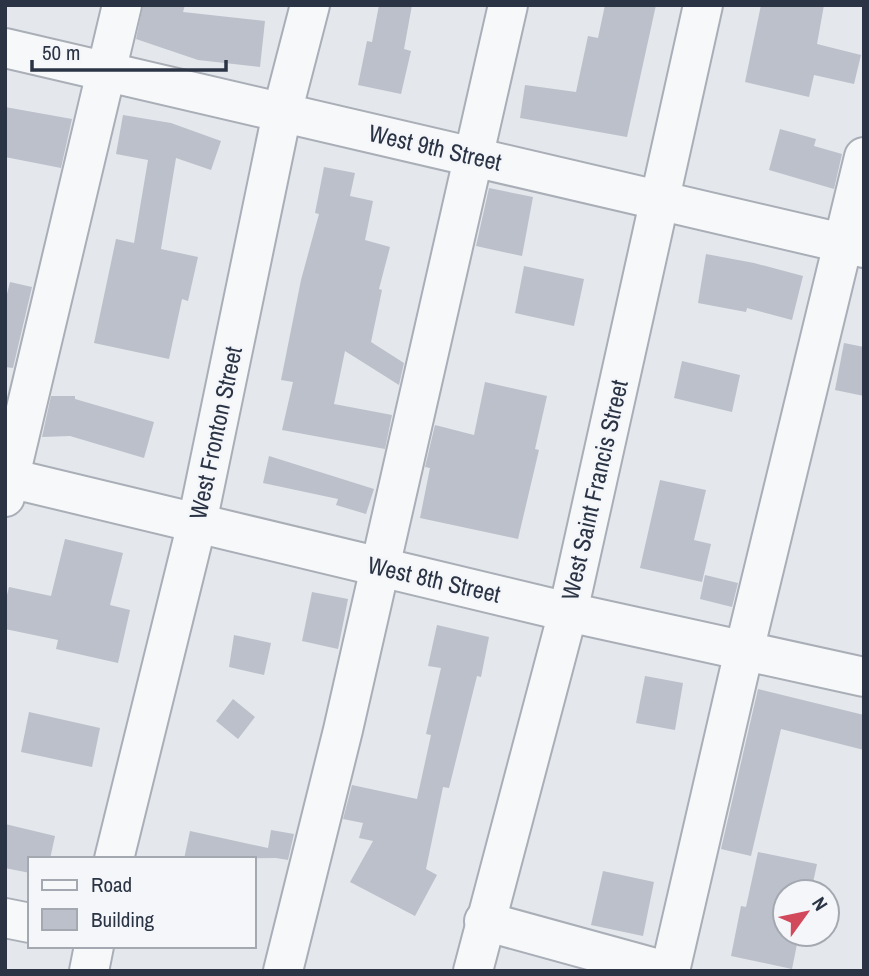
<svg xmlns="http://www.w3.org/2000/svg" width="869" height="976" viewBox="0 0 869 976" font-family="'Archivo Narrow',sans-serif">
	<rect width="100%" height="100%" fill="#e4e7ec"/>
	<!-- building -->
	<g fill="#bbc0ca">
		<path d="M143,5H185L183,12L265,21L260,67L198,60L136,39Z"/>
		<path d="M379,5H412L404,49L411,51L401,94L358,85L367,41L372,42Z"/>
		<path d="M605,5H656L627,137L520,118L525,85L576,92L588,36L598,38Z"/>
		<path d="M761,5H824L817,44L861,55L854,84L814,75L809,97L745,82Z"/>
		<path d="M5,107L72,119L61,168L5,157Z"/>
		<path d="M123,115L171,123L221,141L211,170L176,158L161,249L198,257L188,301L182,299L169,359L94,343L116,239L134,243L148,160L116,154Z"/>
		<path d="M780,129L816,139L814,146L842,154L834,189L769,170Z"/>
		<path d="M324,167L355,173L350,196L373,201L365,240L390,247L379,289L382,290L371,342L404,363L399,385L345,351L334,404L392,415L385,449L282,430L293,382L281,380L301,280L319,214L315,213Z"/>
		<path d="M489,188L533,197L522,256L476,246Z"/>
		<path d="M706,254L754,263L803,276L792,320L747,308L746,312L698,303Z"/>
		<path d="M524,266L584,279L574,326L515,313Z"/>
		<path d="M10,282L32,287L13,368L5,367V302Z"/>
		<path d="M844,343L864,347V396L835,390Z"/>
		<path d="M682,361L740,375L732,412L674,398Z"/>
		<path d="M485,382L547,396L535,449L539,450L518,539L420,518L430,468L425,467L435,425L474,435Z"/>
		<path d="M51,396H75V399L154,422L144,458L70,436L42,437Z"/>
		<path d="M269,456L374,489L366,514L336,505L338,499L263,483Z"/>
		<path d="M660,480L706,490L694,540L711,544L702,582L640,568Z"/>
		<path d="M65,539L123,553L110,605L130,610L118,663L56,649L58,640L5,629V603L9,587L51,596Z"/>
		<path d="M705,575L738,583L732,607L700,599Z"/>
		<path d="M312,592L348,599L338,649L302,641Z"/>
		<path d="M437,625L489,637L481,677L477,676L449,788L443,787L426,869L437,875L415,916L350,882L373,841L359,838L363,823L343,819L352,785L417,799L431,735L426,734L441,668L428,666Z"/>
		<path d="M234,635L271,643L264,675L229,667Z"/>
		<path d="M645,676L683,683L675,730L636,723Z"/>
		<path d="M758,689L864,715V750L781,729L751,856L721,849Z"/>
		<path d="M233,699L255,717L238,739L216,721Z"/>
		<path d="M29,712L100,728L92,767L21,752Z"/>
		<path d="M5,824L55,836L50,859H30V873L5,868Z"/>
		<path d="M271,830L294,834L288,860L276,858L184,859L190,831L268,848Z"/>
		<path d="M758,852L817,864L811,892H785V934H799L792,969L731,956L741,906L746,907Z"/>
		<path d="M603,871L654,882L643,936L591,925Z"/>
	</g>
	<g fill="none" stroke-linecap="round" stroke-linejoin="round">
		<!-- minor casing -->
		<g stroke="#a9aeb7" stroke-width="42">
			<g id="minor">
				<path d="M5,48L864,248"/>
				<path d="M5,477L568,612L864,677"/>
				<path d="M5,497L122,5"/>
				<path d="M114,859L197,523L282,113L310,5"/>
				<path d="M5,918L30,923"/>
				<path d="M484,921L666,971"/>
				<path d="M89,971L94,946"/>
				<path d="M283,971L343,730L508,5"/>
				<path d="M473,971L568,612L703,5"/>
				<path d="M670,971L744,651L864,157"/>
			</g>
		</g>
		<!-- minor -->
		<use href="#minor" stroke="#f7f8fa" stroke-width="38"/>
	</g>
	<g text-anchor="middle" stroke-width="5" stroke-linejoin="round" paint-order="stroke">
		<!-- street labels -->
		<g font-size="24" fill="#2b3445" stroke="#f4f6f9">
			<text transform="translate(435 148) rotate(13)" y="8">West 9th Street</text>
			<text transform="translate(216 433) rotate(-78)" y="8">West Fronton Street</text>
			<text transform="translate(595 490) rotate(-77)" y="8">West Saint Francis Street</text>
			<text transform="translate(434 580) rotate(13)" y="8">West 8th Street</text>
		</g>
	</g>
	<!-- border -->
	<rect width="869" height="976" fill="none" stroke="#2b3445" stroke-width="14"/>
	<!-- legend -->
	<rect x="28" y="857" width="228" height="91" fill="#f4f6f9" stroke="#a4a8b1" stroke-width="2"/>
	<rect x="42" y="880" width="35" height="10" fill="#f7f8fa" stroke="#a4a8b1" stroke-width="2"/>
	<text x="91" y="892" font-size="21" fill="#2b3445">Road</text>
	<rect x="42" y="909" width="35" height="21" fill="#bbc0ca" stroke="#a4a8b1" stroke-width="2"/>
	<text x="91" y="927" font-size="21" fill="#2b3445">Building</text>
	<!-- north arrow -->
	<g transform="translate(806 913) rotate(57)"><circle r="33" fill="#f4f6f9" stroke="#a4a8b1" stroke-width="2"/>
	<path d="M0-5L12 26L0 18L-12 26Z" fill="#d1495b"/>
	<text y="-10" font-size="19" font-weight="bold" text-anchor="middle" fill="#2b3445">N</text>
	</g>
	<!-- scale -->
	<path d="M32 60v10h194v-10" fill="none" stroke="#2b3445" stroke-width="3.5"/>
	<text x="42" y="60" font-size="21" fill="#2b3445" stroke="#f4f6f9" stroke-width="5" paint-order="stroke">50 m</text>
</svg>
